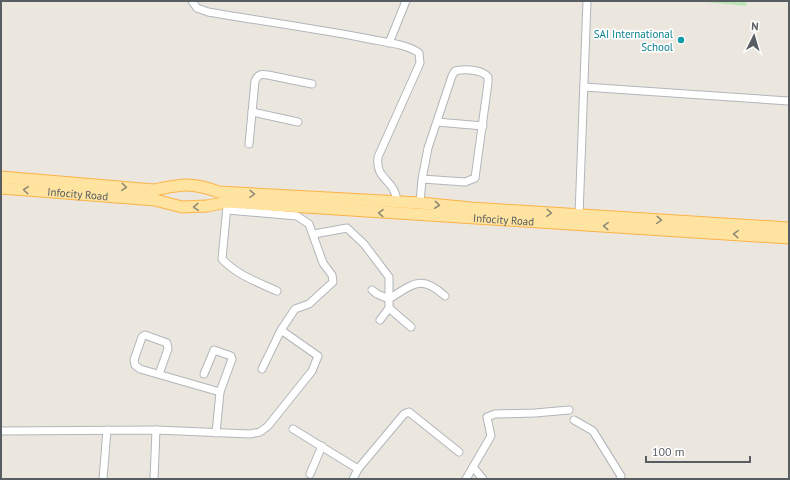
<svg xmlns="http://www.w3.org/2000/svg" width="790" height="480" viewBox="0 0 790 480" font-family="'PT Sans',sans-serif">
	<rect width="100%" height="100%" fill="#ece7de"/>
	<!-- green -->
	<path fill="#bde6b8" d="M695,1H747L746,6Z"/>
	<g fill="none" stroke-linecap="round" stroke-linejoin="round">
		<!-- street casing -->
		<g stroke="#b1b6bb" stroke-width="9">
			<g id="street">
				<path d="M192,1L197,8L208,12C260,21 312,28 364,38C381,42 405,43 419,53L420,63L378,157C375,181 395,178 397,202"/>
				<path d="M389,43L406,1"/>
				<path d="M584,87L789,101"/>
				<path d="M252,112L298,122"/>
				<path d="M437,122L483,126"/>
				<path d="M249,144L255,81C258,74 261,74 268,75L312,84"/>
				<path d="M420,203L422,179L428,148L452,76L455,71C465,69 481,69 488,77V83L475,178L465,182L422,179"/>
				<path d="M227,206L222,259C237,275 257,282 277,291"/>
				<path d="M227,210L297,216L309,224L323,263L332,275L333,282L309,304L295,309L281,330L262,369"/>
				<path d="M579,215L587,1"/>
				<path d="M314,234L347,228L364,244L389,277V308L380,320"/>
				<path d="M372,290L377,294L389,299C413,284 421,274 445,296"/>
				<path d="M389,308L411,327"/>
				<path d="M159,374L168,349L167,343L145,335L142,337L134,360L135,365L140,369L220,392"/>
				<path d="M204,374L214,350L231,356L232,359L220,392L216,433"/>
				<path d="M574,420L593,431L621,476L620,479"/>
				<path d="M293,429L358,469"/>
				<path d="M1,431L156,430L250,434L260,432L268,426L312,371L318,356L281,330"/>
				<path d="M473,467L483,479"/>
				<path d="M310,474L322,446"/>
				<path d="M103,479L107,430"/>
				<path d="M154,479L156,430"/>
				<path d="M353,479L358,469L404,414L409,412L459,452"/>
				<path d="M466,479L491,436L487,417L495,414L535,413L569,410"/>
			</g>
		</g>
		<!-- primary casing -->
		<g stroke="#fbb248" stroke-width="13">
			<g id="primary">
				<path d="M1,177L154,190C182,184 191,182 219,192L420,203L471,208L789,228"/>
				<path id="s1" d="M1,188L155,200L182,207L207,206L227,202L789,238"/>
			</g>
		</g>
		<!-- street -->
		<use href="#street" stroke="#fff" stroke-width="7"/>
		<!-- primary -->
		<use href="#primary" stroke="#ffe3a0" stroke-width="11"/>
	</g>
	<!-- one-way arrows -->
	<defs><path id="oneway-chevron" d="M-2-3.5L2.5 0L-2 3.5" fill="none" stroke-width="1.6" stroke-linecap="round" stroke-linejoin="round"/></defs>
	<g stroke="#928c77">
		<use href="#oneway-chevron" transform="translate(124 187) rotate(5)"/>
		<use href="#oneway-chevron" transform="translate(26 190) rotate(-175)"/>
		<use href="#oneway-chevron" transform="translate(252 194) rotate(3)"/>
		<use href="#oneway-chevron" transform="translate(437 205) rotate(6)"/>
		<use href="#oneway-chevron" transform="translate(196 207) rotate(176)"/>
		<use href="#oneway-chevron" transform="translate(381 213) rotate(-177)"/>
		<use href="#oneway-chevron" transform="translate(549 213) rotate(4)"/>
		<use href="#oneway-chevron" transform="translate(659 220) rotate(4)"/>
		<use href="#oneway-chevron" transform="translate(606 226) rotate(-177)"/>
		<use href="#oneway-chevron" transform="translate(736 234) rotate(-176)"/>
	</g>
	<!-- markers -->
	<circle fill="#0f9aa8" stroke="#fff" stroke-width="1.5" cx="681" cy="40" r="4"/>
	<g text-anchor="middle" stroke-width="3.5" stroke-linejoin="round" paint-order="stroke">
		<!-- culture labels -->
		<g font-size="11" fill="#0d838f" stroke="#fff" text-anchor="end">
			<text x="673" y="38">SAI International<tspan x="673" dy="13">School</tspan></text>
		</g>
		<!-- street labels -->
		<g font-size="11" fill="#575d61" stroke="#fff">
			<text dy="4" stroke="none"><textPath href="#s1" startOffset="77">Infocity Road</textPath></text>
			<text dy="4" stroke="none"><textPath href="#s1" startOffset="505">Infocity Road</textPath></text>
		</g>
	</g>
	<!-- border -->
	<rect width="790" height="480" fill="none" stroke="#575d61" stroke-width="4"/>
	<!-- north arrow -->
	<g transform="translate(754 36) rotate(5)" stroke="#ffffff" stroke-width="3" paint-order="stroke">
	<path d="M0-3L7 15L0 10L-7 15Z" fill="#575d61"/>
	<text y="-6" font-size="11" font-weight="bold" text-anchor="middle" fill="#575d61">N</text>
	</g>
	<!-- scale -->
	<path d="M646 456v6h104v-6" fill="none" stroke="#575d61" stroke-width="2"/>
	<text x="652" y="456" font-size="12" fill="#575d61" stroke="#ffffff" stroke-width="3" paint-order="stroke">100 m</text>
</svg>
